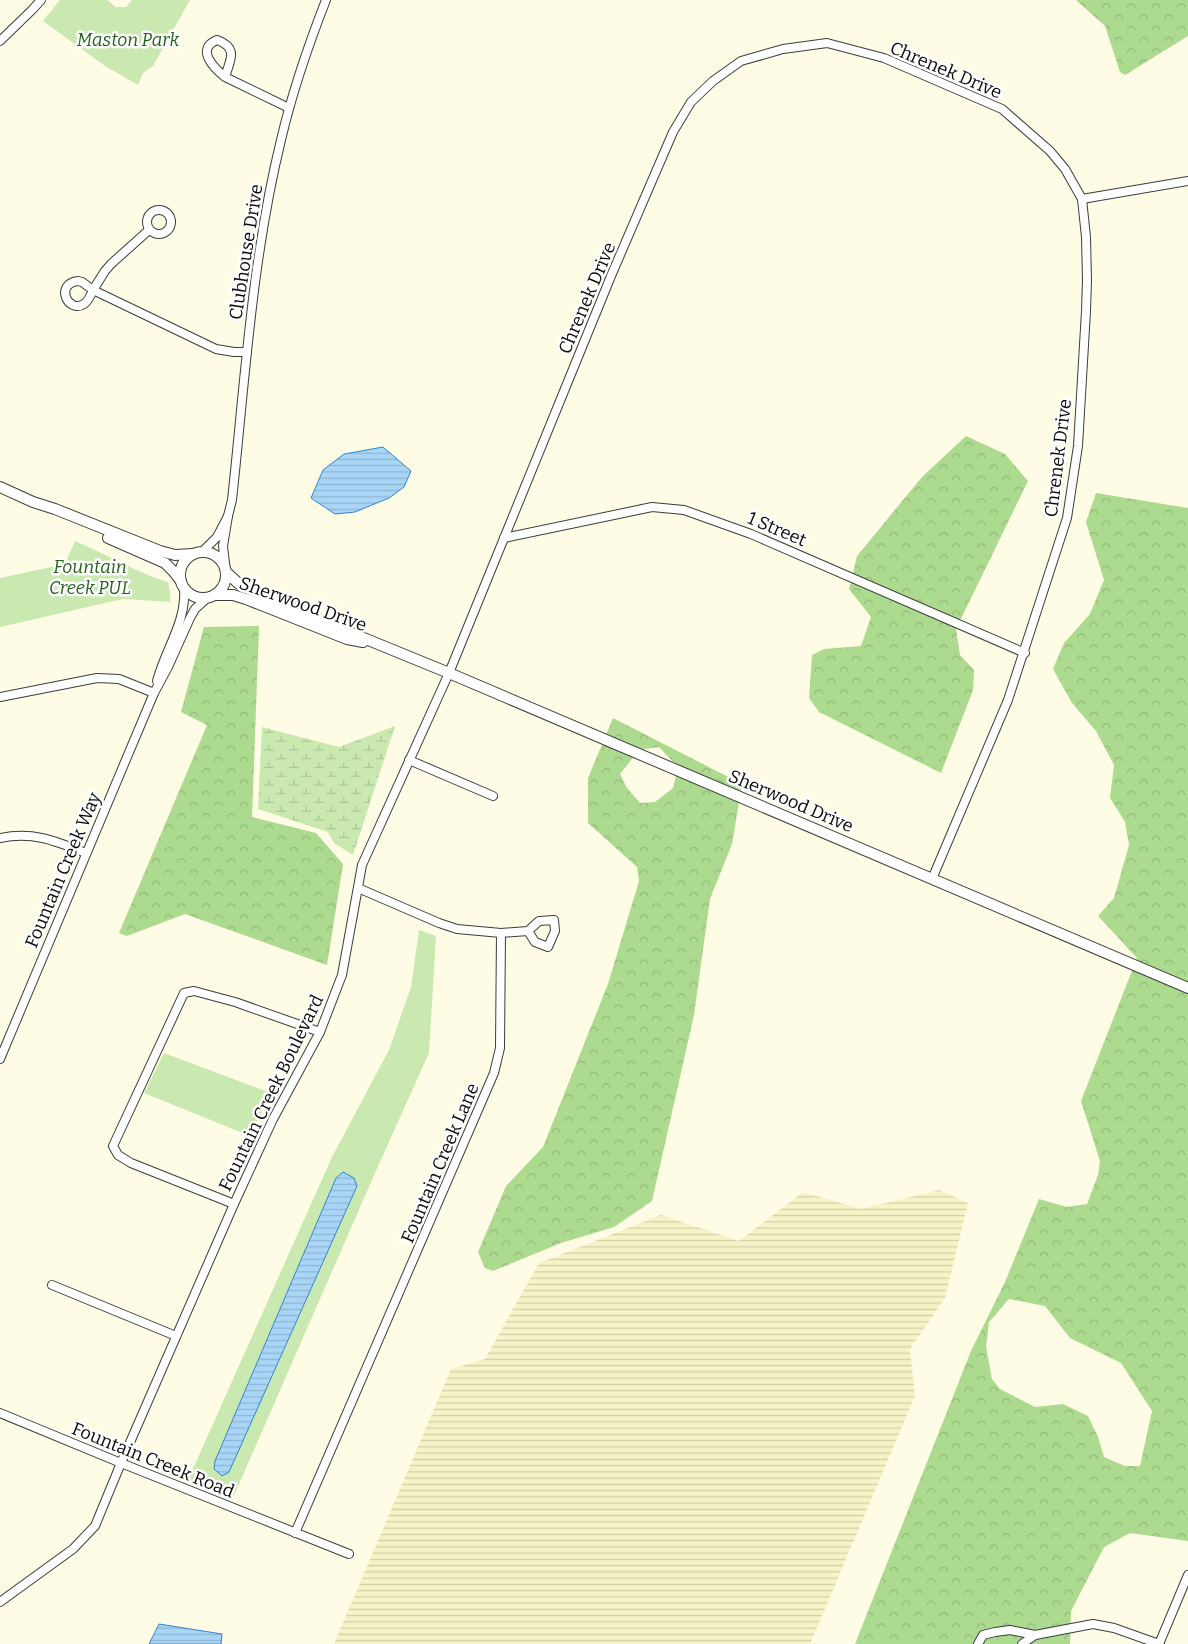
<svg xmlns="http://www.w3.org/2000/svg" width="1188" height="1644" viewBox="0 0 1188 1644" font-family="Bitter,serif">
	<defs>
		<pattern id="farmland-rules" width="6" height="5" patternUnits="userSpaceOnUse" patternTransform="scale(1.25)"><rect width="6" height="5" fill="#f4f4c6"/><path d="M0 2.5h6" fill="none" stroke="#d0d0a9"/></pattern>
		<pattern id="forest-crowns" width="20" height="18" patternUnits="userSpaceOnUse" patternTransform="scale(1.25)"><rect width="20" height="18" fill="#acda8f"/><path d="M2 6a3 3 0 1 1 6 0M12 15a3 3 0 1 1 6 0" fill="none" stroke="#93ba7a"/></pattern>
		<pattern id="wetland-marsh" width="20" height="14" patternUnits="userSpaceOnUse" patternTransform="scale(1.25)"><rect width="20" height="14" fill="#cae9b0"/><path d="M1 5h8M5 5V1M11 12h8M15 12V8" fill="none" stroke="#acc696"/></pattern>
		<pattern id="water-rules" width="6" height="5" patternUnits="userSpaceOnUse" patternTransform="scale(1.25)"><rect width="6" height="5" fill="#a9d5f7"/><path d="M0 2.5h6" fill="none" stroke="#90b6d2"/></pattern>
	</defs>
	<rect width="100%" height="100%" fill="#fffce6"/>
	<!-- farmland -->
	<path fill="url(#farmland-rules)" d="M939,1190L968,1203L945,1298L910,1349L915,1396L810,1644H334L451,1369L485,1359L539,1263L661,1215L739,1241L803,1192L861,1209Z"/>
	<!-- forest -->
	<g fill="url(#forest-crowns)" fill-rule="evenodd">
		<path d="M1076,0H1188V36L1125,75L1120,72L1105,26Z"/>
		<path d="M966,436L1005,454L1028,481L956,629L960,655L974,670L973,690L941,773L819,712L809,698L812,655L824,649L861,646L871,617L849,589L857,556L922,477Z"/>
		<path d="M1096,493L1188,508V1541L1130,1533L1104,1547L1071,1611L1070,1644H855L971,1351L1005,1282L1039,1199L1067,1207L1087,1204L1098,1175L1100,1161L1081,1101L1137,958L1098,916L1114,898L1129,845L1125,822L1110,798L1114,765L1096,731L1072,703L1053,669L1064,643L1090,614L1104,580L1086,522ZM1009,1299L1045,1306L1070,1338L1121,1363L1152,1411L1140,1466H1125L1104,1457L1098,1437L1088,1416L1063,1404L1035,1407L1000,1389L992,1379L986,1347L989,1322Z"/>
		<path d="M259,626L252,817L316,833L343,864L327,965L185,914L127,936L119,933L207,725L181,712L204,627Z"/>
		<path d="M613,718L742,784L732,844L710,899L694,1015L652,1201L614,1227L561,1243L493,1271L485,1268L478,1252L506,1186L543,1147L608,984L639,881L637,867L588,823V778ZM659,747L678,767L673,788L655,802L640,803L627,788L620,774L639,750Z"/>
	</g>
	<!-- wetland -->
	<path fill="url(#wetland-marsh)" d="M395,726L353,855L334,843L328,832L258,809L262,727L339,747Z"/>
	<!-- park -->
	<g fill="#cae9b0">
		<path d="M60,0H107L116,7H126L132,0H190L153,66L143,73L138,85L105,66L43,21Z"/>
		<path d="M75,541C106,554 135,572 168,582L170,591V602L123,599L0,627V578L65,564Z"/>
		<path d="M419,930L436,936L429,1053L375,1173L233,1498L188,1480L332,1157L389,1050L411,987Z"/>
		<path d="M164,1053L271,1093L250,1136L144,1093Z"/>
	</g>
	<!-- water -->
	<g fill="url(#water-rules)" stroke="#2f85d0">
		<path d="M383,447L411,471L404,487L389,498L355,512L335,514L311,498L323,470L344,454Z"/>
		<path d="M343,1172L354,1178L357,1186L229,1472L222,1476L214,1469L215,1461L336,1178Z"/>
		<path d="M159,1624L222,1634L221,1644H149Z"/>
	</g>
	<g fill="none" stroke-linecap="round" stroke-linejoin="round">
		<!-- minor casing -->
		<g stroke="#3c3c3c" stroke-width="10">
			<g id="minor">
				<path d="M0,41L32,10L41,0"/>
				<path d="M225,77C230,60 239,48 217,40C195,49 214,68 225,77L289,108"/>
				<path d="M1082,199L1188,181"/>
				<circle cx="159" cy="222" r="12"/>
				<path d="M149,230L111,264L105,271L93,290L216,349L234,352H247"/>
				<path d="M78,281L82,282L93,290C91,295 88,301 84,304C68,314 54,284 78,281Z"/>
				<path d="M228,516L232,500C245,380 252,258 281,140C292,93 308,46 326,0"/>
				<path d="M504,538L652,507L684,510L751,534L1025,653"/>
				<path d="M202,552L217,537L228,516L223,546L226,572"/>
				<path d="M157,681C165,650 187,621 184,588"/>
				<path d="M0,697L97,678L119,679L154,693"/>
				<path d="M409,760L493,796"/>
				<path d="M0,838C33,831 56,841 86,853"/>
				<path d="M358,888L439,923L457,929L501,933L528,931L539,921L554,920L555,931L548,947L535,942L528,931"/>
				<path d="M0,1059L154,693L168,667L190,618L195,609L207,598"/>
				<path d="M234,1204L131,1163L118,1155L113,1146L184,993L194,991L235,1002L320,1032"/>
				<path d="M52,1285L176,1336"/>
				<path d="M0,1413L121,1463L349,1554"/>
				<path d="M295,1533L494,1073L500,1048L501,933"/>
				<path d="M0,1602L73,1549L95,1526L121,1463L234,1204L273,1119L320,1032L342,975L362,865L449,673L611,276L673,132L691,102L713,81L741,61L783,49L827,43L884,58L1002,109L1050,151L1065,169L1082,199L1086,237L1087,280L1086,311L1078,446L1067,518L1008,700L932,879"/>
				<path d="M978,1644L983,1635L995,1632L1010,1630L1035,1635L1093,1624L1114,1628L1159,1644"/>
				<path d="M1022,1644L1035,1635"/>
				<path d="M1159,1644L1188,1575"/>
			</g>
		</g>
		<!-- tertiary casing -->
		<g stroke="#3c3c3c" stroke-width="12">
			<g id="tertiary">
				<path d="M0,487L33,502L55,509L160,551L175,555L193,554"/>
				<path d="M108,538L165,563L173,571L181,581"/>
				<circle cx="203" cy="575" r="23"/>
				<path d="M226,572L238,583L246,588L317,619L449,673L1188,988"/>
				<path d="M215,595H233L246,599L347,639L363,642"/>
			</g>
		</g>
		<!-- minor -->
		<use href="#minor" stroke="#fff" stroke-width="8"/>
		<!-- tertiary -->
		<use href="#tertiary" stroke="#fff" stroke-width="10"/>
	</g>
	<g text-anchor="middle" stroke-width="5" stroke-linejoin="round" paint-order="stroke">
		<!-- park labels -->
		<g font-size="18" font-style="italic" fill="#24611a" stroke="#fff">
			<text x="128" y="46">Maston Park</text>
			<text x="90" y="573">Fountain<tspan x="90" dy="21">Creek PUL</tspan></text>
		</g>
		<!-- street labels -->
		<g font-size="18" fill="#090909" stroke="#fff">
			<text transform="translate(946 70) rotate(23)" y="6">Chrenek Drive</text>
			<text transform="translate(246 252) rotate(-81)" y="6">Clubhouse Drive</text>
			<text transform="translate(587 298) rotate(-67)" y="6">Chrenek Drive</text>
			<text transform="translate(1058 458) rotate(-83)" y="6">Chrenek Drive</text>
			<text transform="translate(777 529) rotate(23)" y="6">1 Street</text>
			<text transform="translate(303 604) rotate(19)" y="6">Sherwood Drive</text>
			<text transform="translate(791 801) rotate(23)" y="6">Sherwood Drive</text>
			<text transform="translate(63 870) rotate(-67)" y="6">Fountain Creek Way</text>
			<text transform="translate(271 1093) rotate(-64)" y="6">Fountain Creek Boulevard</text>
			<text transform="translate(440 1163) rotate(-67)" y="6">Fountain Creek Lane</text>
			<text transform="translate(153 1460) rotate(22)" y="6">Fountain Creek Road</text>
		</g>
	</g>
</svg>
